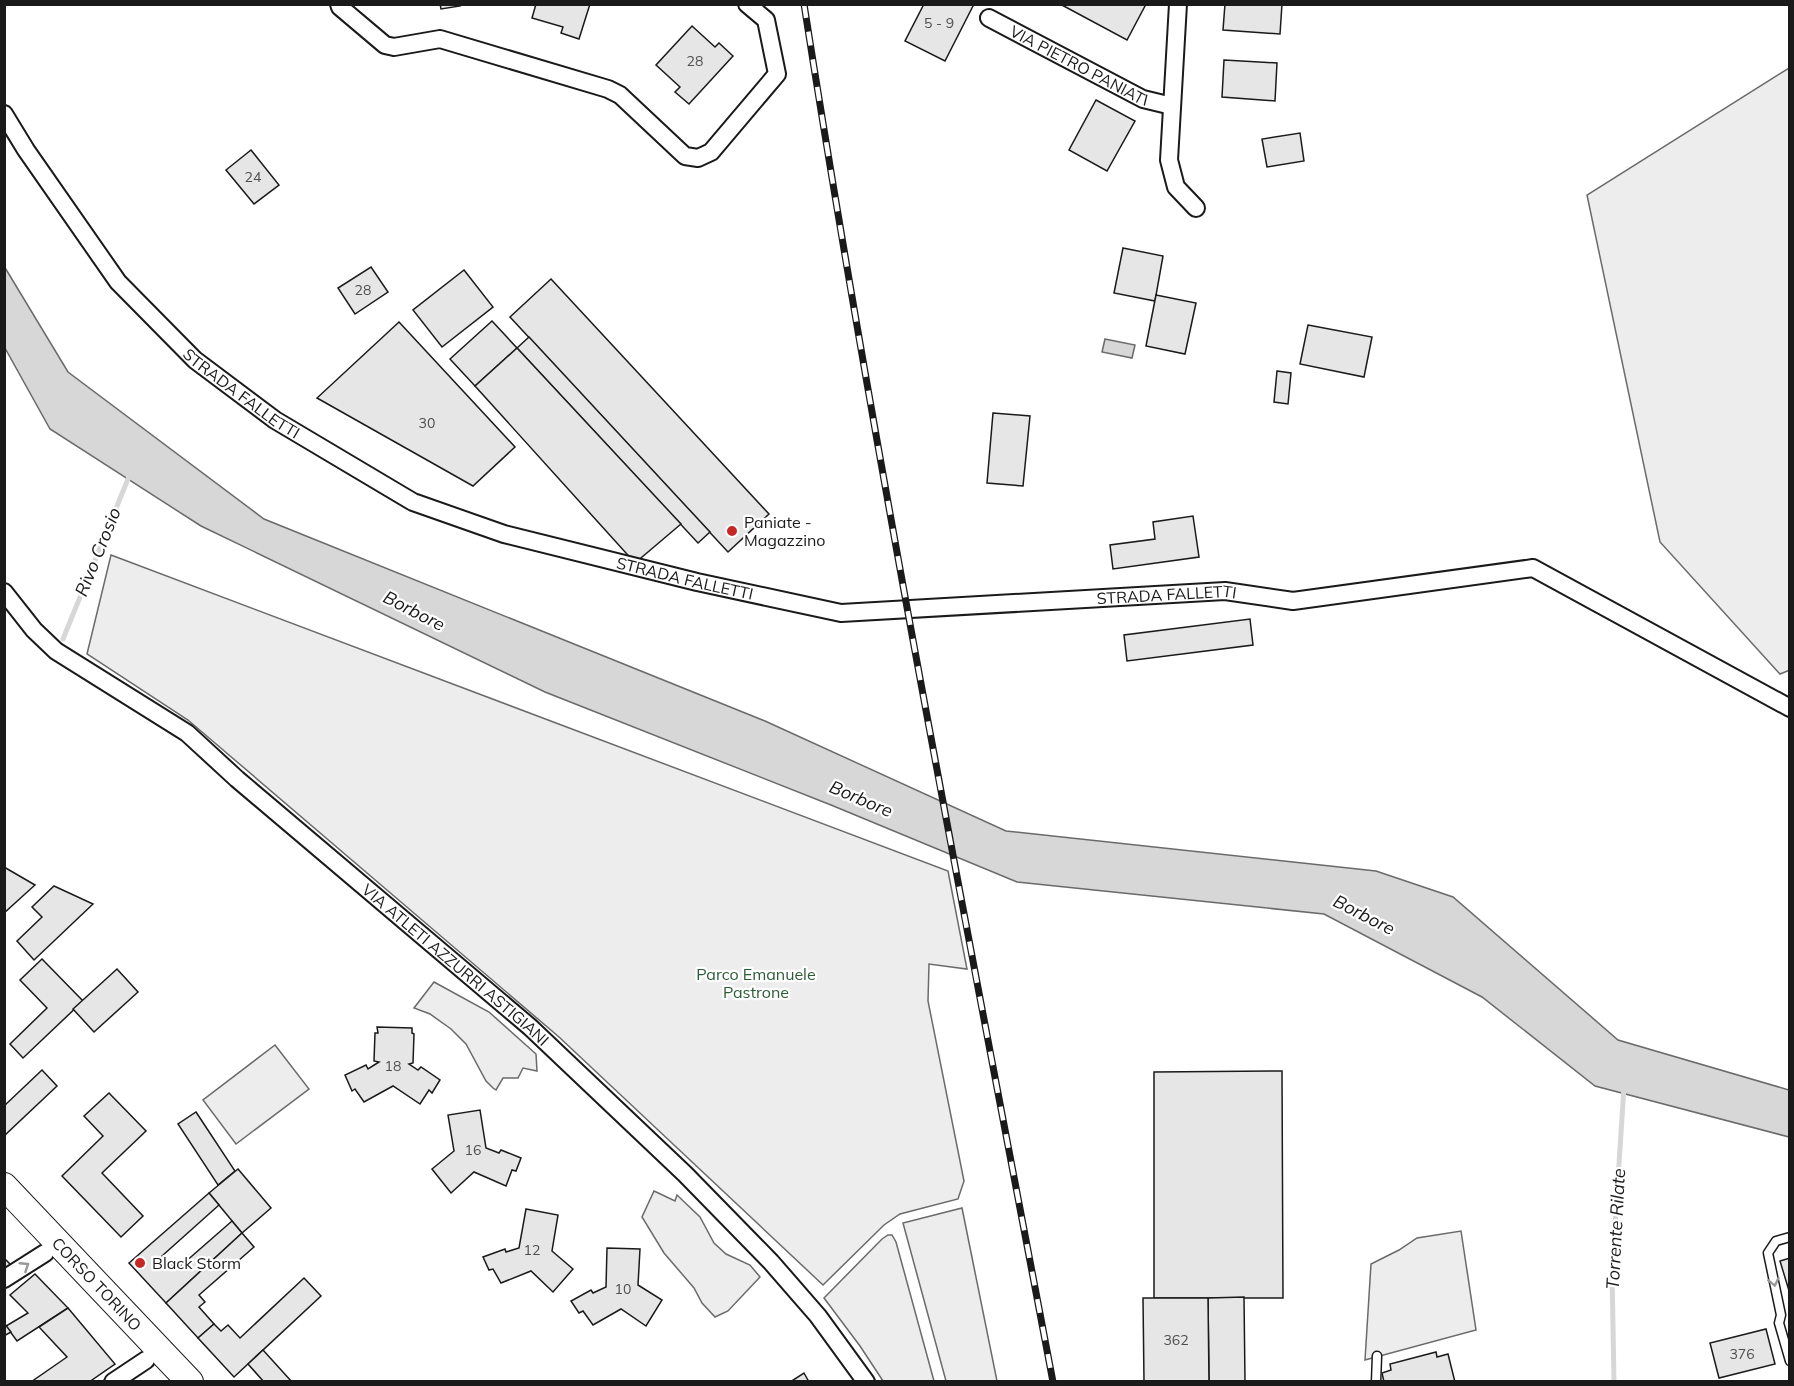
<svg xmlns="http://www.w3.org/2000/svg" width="1794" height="1386" viewBox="0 0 1794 1386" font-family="Mulish,sans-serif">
	<rect width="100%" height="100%" fill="#fff"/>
	<!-- built -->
	<g fill="#ededed" stroke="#6a6a6a" stroke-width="1.5">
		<path d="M1789,68L1790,670L1780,674L1660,542L1587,195Z"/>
		<path d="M111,555L948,871L967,969L929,964L928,1001L964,1181L958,1199L900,1214L884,1225L823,1285L559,1037L188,720L87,654Z"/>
		<path d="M434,982L489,1012L536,1054L537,1071L523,1068L518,1078H503L496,1090L493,1088L486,1081L466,1044L451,1029L430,1014L414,1008Z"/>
		<path d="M275,1045L309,1089L236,1144L203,1100Z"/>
		<path d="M654,1191L675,1201L677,1195L700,1217L714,1243L726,1254L750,1265L760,1277L728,1311L715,1317L702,1303L694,1288L664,1253L642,1217Z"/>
		<path d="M962,1208L997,1381H946L903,1223Z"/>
		<path d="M1461,1231L1476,1330L1365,1360L1371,1264L1399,1250L1417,1238Z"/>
		<path d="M888,1235H892L896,1242L934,1381H883L860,1346L824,1298L882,1239Z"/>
	</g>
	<!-- water -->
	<g fill="#d7d7d7" stroke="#6a6a6a" stroke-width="1.5">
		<path d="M4,266L68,372L264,519L765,721L1006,831L1376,871L1453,897L1618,1040L1789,1090V1137L1595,1086L1482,997L1324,914L1017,882L831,805L545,692L201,526L50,429L5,348Z"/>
		<path d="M1105,339L1135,345L1132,358L1102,352Z"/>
	</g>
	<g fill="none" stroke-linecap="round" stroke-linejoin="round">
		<!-- stream -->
		<g stroke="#d7d7d7" stroke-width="5">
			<path d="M63,639L130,474"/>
			<path d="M1614,1382L1612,1271L1624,1087"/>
		</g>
	</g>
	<!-- building -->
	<g fill="#e6e6e6" stroke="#1a1a1a" stroke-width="1.5">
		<path d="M440,4H459L460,6L441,9Z"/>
		<path d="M536,4H590L579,39L561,33L563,27L532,18Z"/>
		<path d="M924,4H974L945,61L905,41Z"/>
		<path d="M1060,4H1142L1145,6L1127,40Z"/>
		<path d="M1225,4H1282L1280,34L1223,30Z"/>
		<path d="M692,26L715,47L719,43L733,56L689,104L675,92L680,87L656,65Z"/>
		<path d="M1224,60L1277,63L1275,101L1222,97Z"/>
		<path d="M1096,100L1135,121L1107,171L1069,150Z"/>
		<path d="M1300,133L1304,161L1267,167L1262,139Z"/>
		<path d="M251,150L279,185L254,204L226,170Z"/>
		<path d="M1123,248L1163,256L1155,301L1114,293Z"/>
		<path d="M371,267L388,292L355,314L338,288Z"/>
		<path d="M464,270L493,307L442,347L413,310Z"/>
		<path d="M551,279L769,514L728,552L510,317Z"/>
		<path d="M1156,295L1196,303L1185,354L1146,346Z"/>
		<path d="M492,321L517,348L475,386L450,359Z"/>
		<path d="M399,322L515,447L473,486L317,398Z"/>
		<path d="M1308,325L1372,337L1364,377L1300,364Z"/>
		<path d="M529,337L710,532L698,543L517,348Z"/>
		<path d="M517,348L681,524L635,563L475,386Z"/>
		<path d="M1277,371L1291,373L1288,404L1274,402Z"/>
		<path d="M993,413L1030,416L1023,486L987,483Z"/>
		<path d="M1193,516L1199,557L1113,569L1110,545L1155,539L1153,522Z"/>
		<path d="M1250,619L1253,645L1127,661L1124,635Z"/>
		<path d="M4,867L35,885L4,913Z"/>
		<path d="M54,886L93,904L34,960L17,941L42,917L32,907Z"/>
		<path d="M42,959L83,1001L23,1058L10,1044L47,1008L20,980Z"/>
		<path d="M117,969L138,992L94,1032L73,1009Z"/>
		<path d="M377,1027L412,1028V1033L414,1034L413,1063L409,1064L418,1070L421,1067L440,1080L432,1093L429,1090L420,1104L393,1086L364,1102L355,1089L352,1091L345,1075L366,1065L368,1069L379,1062L374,1061L375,1033H378Z"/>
		<path d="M42,1070L57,1086L5,1135L4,1106Z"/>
		<path d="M1282,1071L1283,1298H1154V1072Z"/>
		<path d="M109,1093L146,1131L102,1173L143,1216L121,1237L62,1176L103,1136L84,1116Z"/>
		<path d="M480,1110L486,1148L499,1153L501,1150L521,1158L516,1171L512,1170L506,1186L474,1172L451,1193L432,1169L454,1151L448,1115Z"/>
		<path d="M196,1112L235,1171L218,1185L178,1124Z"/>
		<path d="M238,1169L271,1208L242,1233L209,1193Z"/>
		<path d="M209,1193L219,1205L162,1256L176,1270L232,1221L242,1233L166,1303L129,1263Z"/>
		<path d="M526,1209L558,1215L552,1251L573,1269L553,1292L531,1271L501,1283L493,1269L489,1270L483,1257L505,1249L506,1252L519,1248Z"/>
		<path d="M242,1233L254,1247L199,1295L205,1302L199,1307L214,1324L198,1338L166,1303Z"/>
		<path d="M607,1248L640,1249L638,1285L662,1300L646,1326L621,1309L593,1325L583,1311L579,1313L571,1301L591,1290L593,1293L606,1287Z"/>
		<path d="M4,1258L11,1265L4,1272Z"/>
		<path d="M1790,1258V1294L1780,1261Z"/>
		<path d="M35,1274L68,1308L17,1341L6,1326L28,1313L10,1295Z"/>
		<path d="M304,1278L321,1296L234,1377L198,1338L214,1324L221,1331L228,1325L240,1338Z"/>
		<path d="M1244,1297L1245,1382H1209L1208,1298Z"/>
		<path d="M1143,1298H1208L1209,1382H1144Z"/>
		<path d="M68,1308L115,1364L89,1382H31L67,1357L39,1327Z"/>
		<path d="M4,1323L11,1332L4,1336Z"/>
		<path d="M1766,1329L1775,1364L1719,1378L1710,1343Z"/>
		<path d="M263,1350L292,1382H264L248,1364Z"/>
		<path d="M1436,1352L1437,1357L1448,1354L1455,1382H1384L1382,1373L1391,1370L1390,1364Z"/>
		<path d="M804,1373L809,1382H790Z"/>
	</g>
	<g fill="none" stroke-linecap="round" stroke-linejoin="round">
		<!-- service casing -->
		<g stroke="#1a1a1a" stroke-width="11">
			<g id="service">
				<path d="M1790,1237L1776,1241L1768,1253L1781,1315L1779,1323L1790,1361"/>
				<path d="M1376,1382L1377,1356"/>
			</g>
		</g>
		<!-- minor casing -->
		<g stroke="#1a1a1a" stroke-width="20">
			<g id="minor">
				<path d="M339,4L340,7L385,45L394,47L440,39L608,89L620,95L685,156L698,158L711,152L777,74L766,20L747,4"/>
				<path d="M1178,4L1169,160L1176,187L1196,208"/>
				<path id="s1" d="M989,18L1143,99L1172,106"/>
				<path id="s2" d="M4,114L26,150L118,282L195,360L275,420L413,502L504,534L697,582L841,613L1225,591L1293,601L1533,568L1790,708"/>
				<path id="s3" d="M4,592L34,630L56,651L187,733L237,779L530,1027L685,1174L771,1262L818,1316L866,1382"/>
				<path d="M4,1279L45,1253"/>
				<path d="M113,1382L146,1360"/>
			</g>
		</g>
		<!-- primary casing -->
		<g stroke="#1a1a1a" stroke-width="28">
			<g id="primary">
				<path id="s4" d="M4,1186L190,1382"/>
			</g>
		</g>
		<!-- service -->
		<use href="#service" stroke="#fff" stroke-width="8"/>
		<!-- minor -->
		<use href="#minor" stroke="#fff" stroke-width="16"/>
		<!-- primary -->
		<use href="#primary" stroke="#fff" stroke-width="26"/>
		<!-- rail casing -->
		<g stroke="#1a1a1a" stroke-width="7">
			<path id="rail" d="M804,4C876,465 966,923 1053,1382"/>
		</g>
		<!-- rail -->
		<use href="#rail" stroke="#fff" stroke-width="4.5" stroke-dasharray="14" stroke-linecap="butt"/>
	</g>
	<!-- one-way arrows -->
	<defs><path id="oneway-chevron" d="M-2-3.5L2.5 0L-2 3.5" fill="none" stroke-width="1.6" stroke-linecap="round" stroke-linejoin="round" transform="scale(1.5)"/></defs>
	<g stroke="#989898">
		<use href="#oneway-chevron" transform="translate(25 1266) rotate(-33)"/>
		<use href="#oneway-chevron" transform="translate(1774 1282) rotate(78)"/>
	</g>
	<!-- markers -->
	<g fill="#c62828" stroke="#fff" stroke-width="2">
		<circle cx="732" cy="531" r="6"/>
		<circle cx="140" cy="1263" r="6"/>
	</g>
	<g text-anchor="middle" stroke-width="4.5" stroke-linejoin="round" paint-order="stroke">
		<!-- number labels -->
		<g font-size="14" fill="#4d4d4d">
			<text x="939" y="28">5 - 9</text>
			<text x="695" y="66">28</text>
			<text x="253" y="182">24</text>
			<text x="363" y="295">28</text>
			<text x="427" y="428">30</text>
			<text x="393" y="1071">18</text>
			<text x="473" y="1155">16</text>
			<text x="532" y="1255">12</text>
			<text x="623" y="1294">10</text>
			<text x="1176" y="1345">362</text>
			<text x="1742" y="1359">376</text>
		</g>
		<!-- street labels -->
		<g font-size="16" fill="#1a1a1a" stroke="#fff">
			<text dy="6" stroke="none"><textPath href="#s1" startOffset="102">VIA PIETRO PANIATI</textPath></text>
			<text dy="6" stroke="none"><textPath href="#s2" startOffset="370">STRADA FALLETTI</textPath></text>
			<text dy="6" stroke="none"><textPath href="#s2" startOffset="856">STRADA FALLETTI</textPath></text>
			<text dy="6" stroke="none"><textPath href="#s2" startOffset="1342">STRADA FALLETTI</textPath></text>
			<text dy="6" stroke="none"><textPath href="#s3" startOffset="588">VIA ATLETI AZZURRI ASTIGIANI</textPath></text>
			<text dy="6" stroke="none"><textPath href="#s4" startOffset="135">CORSO TORINO</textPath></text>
		</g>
		<!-- poi labels -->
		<g font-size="16" fill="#1a1a1a" stroke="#fff" text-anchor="start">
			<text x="744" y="528">Paniate -<tspan x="744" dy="18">Magazzino</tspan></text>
			<text x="152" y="1269">Black Storm</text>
		</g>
		<!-- park labels -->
		<g font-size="16" fill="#2b5a34" stroke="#fff">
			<text x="756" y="980">Parco Emanuele<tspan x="756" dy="18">Pastrone</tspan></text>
		</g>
		<!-- water labels -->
		<g font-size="18" font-style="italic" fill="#1a1a1a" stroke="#fff">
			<text transform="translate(98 552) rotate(-68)" y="6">Rivo Crosio</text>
			<text transform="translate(414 611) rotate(27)" y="6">Borbore</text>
			<text transform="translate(861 799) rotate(23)" y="6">Borbore</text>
			<text transform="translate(1364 915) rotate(27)" y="6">Borbore</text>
			<text transform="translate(1616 1229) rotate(-87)" y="6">Torrente Rilate</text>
		</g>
	</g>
	<!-- border -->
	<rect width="1794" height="1386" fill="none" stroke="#1a1a1a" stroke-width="12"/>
</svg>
